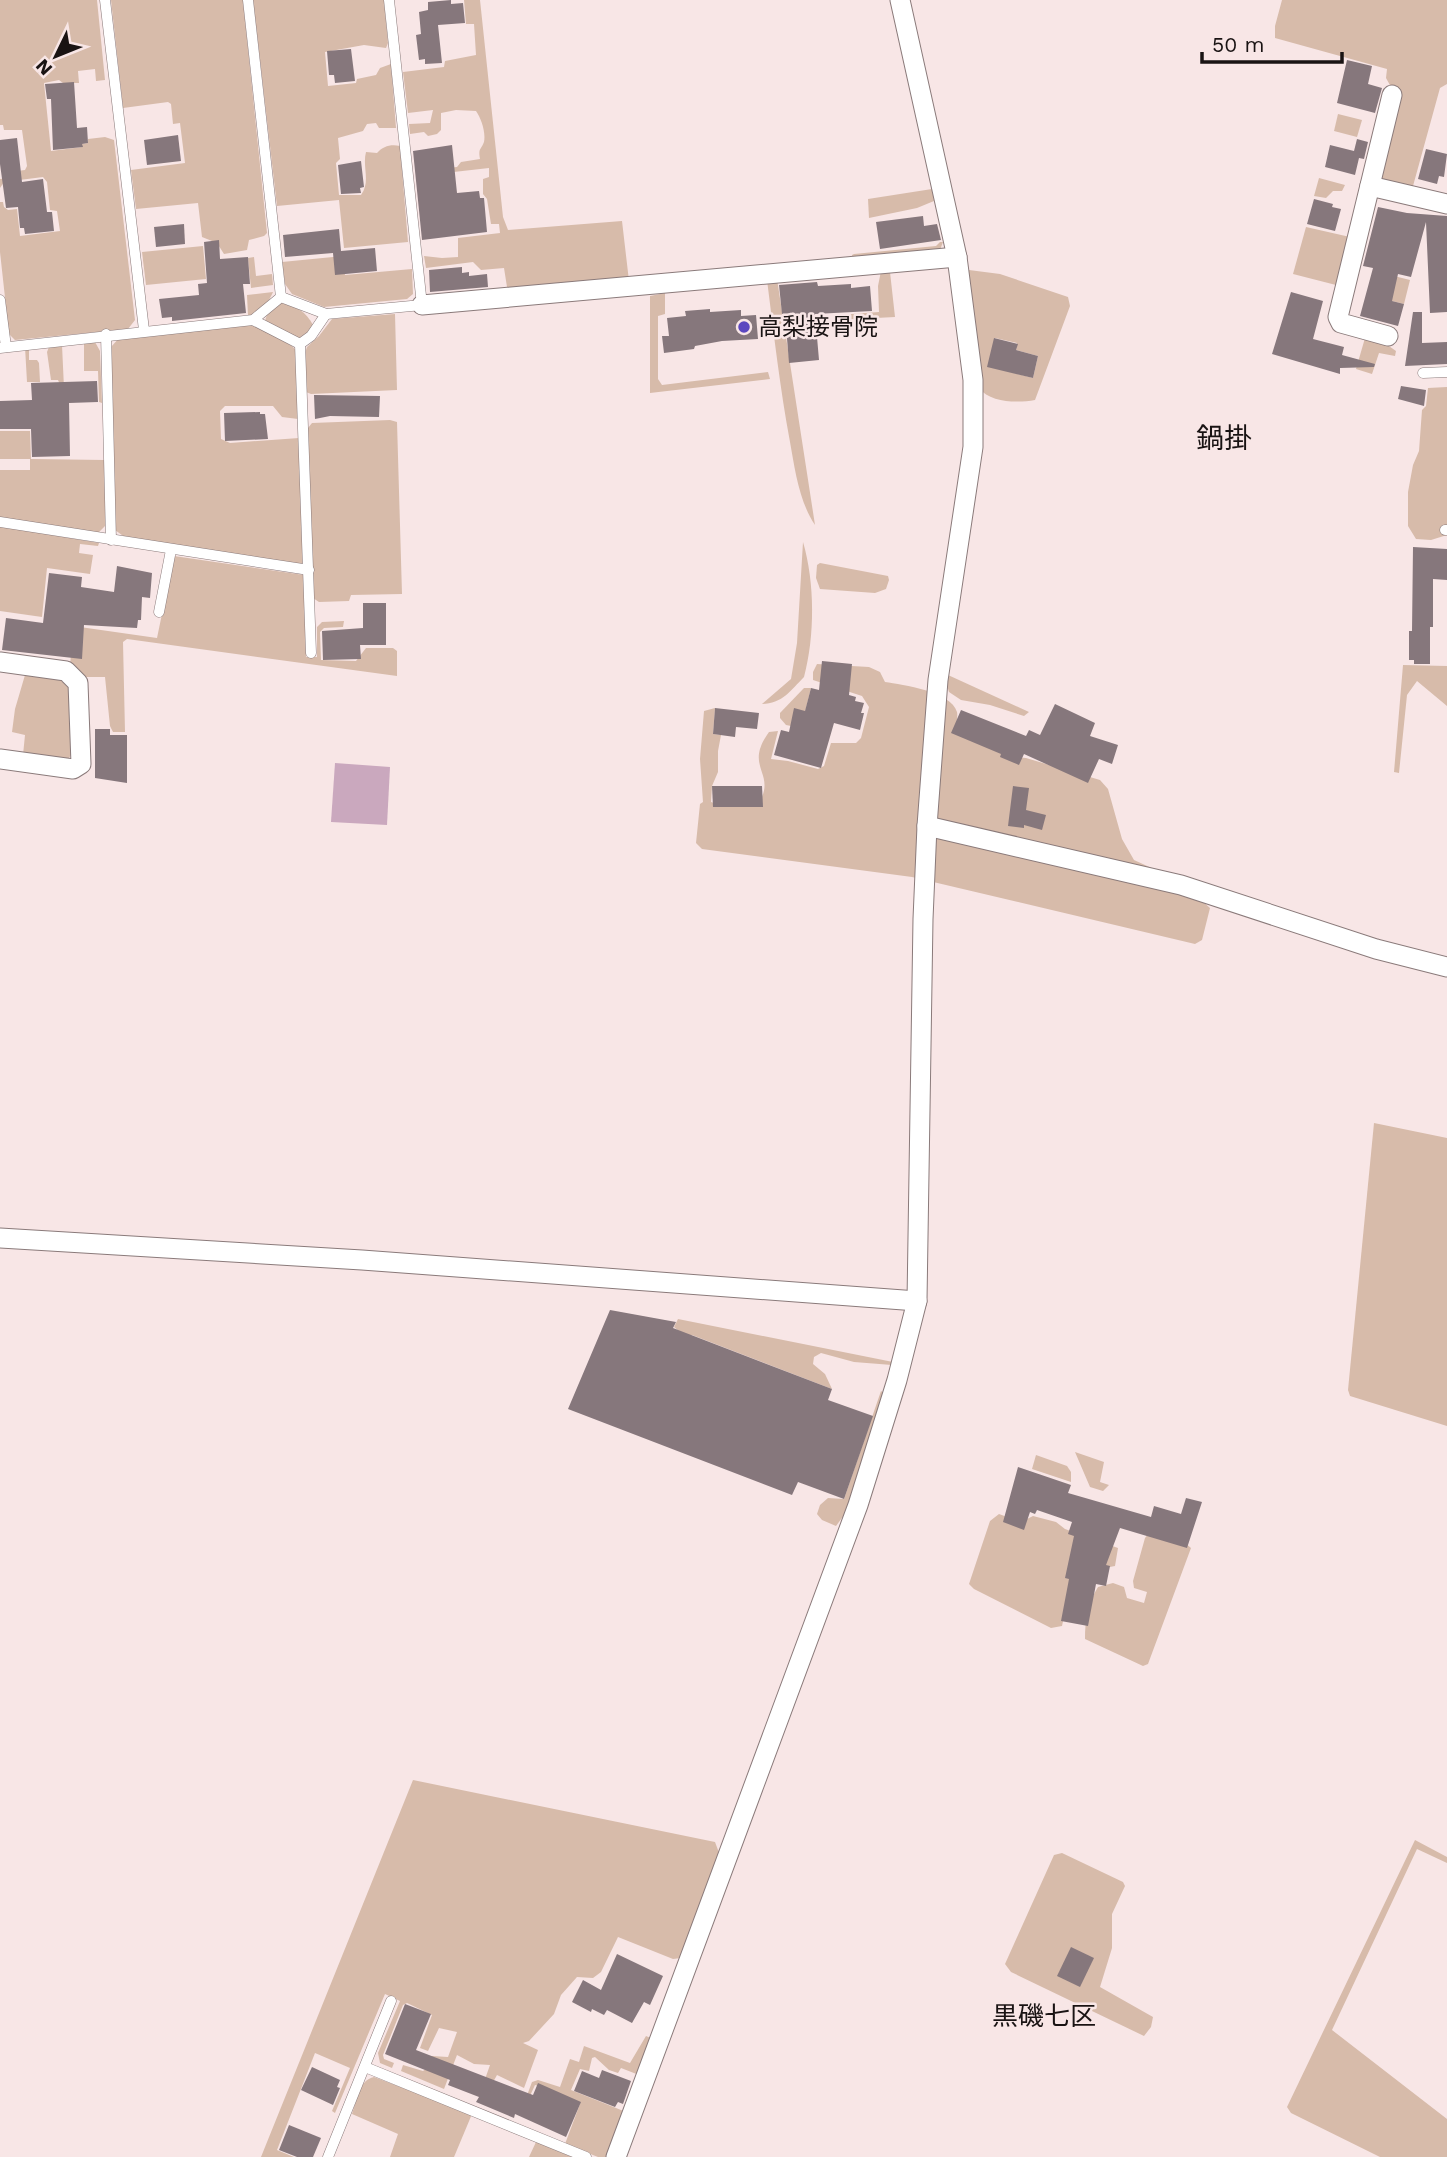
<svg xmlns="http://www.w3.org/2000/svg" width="1447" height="2157" viewBox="0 0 1447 2157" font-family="'Work Sans','Noto Sans JP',sans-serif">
	<rect width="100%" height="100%" fill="#f8e6e6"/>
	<!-- green -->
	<g fill="#d7bbaa" fill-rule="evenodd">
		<path d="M0,0H97L105,80L96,81L95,69L78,71L79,83H63L59,80L44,83L51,151L82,147V144L88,143V139L105,137L114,140L135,320L128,329L15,340L9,334L0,252V202H3L4,207L8,210L17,209L20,236L60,231L57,211L50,210L47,182L43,177L4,182L0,188V179L16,177L17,171L25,170L27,166L22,130H4L3,125H0Z"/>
		<path d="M111,0H243L267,233L264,236L249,240L247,250L224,254L217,243L202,237L198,203L136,209L131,170L185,163L180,123L173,124L171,104L168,102L123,108Z"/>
		<path d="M253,0H384L388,43L386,48L364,45L325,52L328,86L356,83L357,79L376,75L380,68L391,64L396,128H379L376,123L367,124L363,131L338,138L340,159L336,163L339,195H361C371,181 362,167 366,152L377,153C383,146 391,144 400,146L408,242L344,248L339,200L277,206Z"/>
		<path d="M464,0H480L503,217L508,230L622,221L629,281L512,290L507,287L504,268L481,270L473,262L426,268L424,256L442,258L458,257V238L500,233L499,224H491L487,199L483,194V179L489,177V168L436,174L435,169L457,167L461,162L480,159C478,148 481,150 484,142C486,132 481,118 476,111L456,110L441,113V130L437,134L428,136L424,132L410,134L409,124L430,123L433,110L408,113L403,72L444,67L445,61L476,55L474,24H466Z"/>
		<path d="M1282,0H1447V84L1440,88L1413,186L1381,179L1391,87L1386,78L1387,69L1275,38V26Z"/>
		<path d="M1338,114L1362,120L1357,137L1334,131Z"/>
		<path d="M1319,178L1345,185L1342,191H1333L1326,198L1314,196Z"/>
		<path d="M932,189L934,201L917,208L869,218L868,199Z"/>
		<path d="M1306,227L1350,237L1336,285L1293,274Z"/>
		<path d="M940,242H943L940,250L852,260V255L854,254L936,246Z"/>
		<path d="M203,246L206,279L146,285L142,252Z"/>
		<path d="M343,256L345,275L412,269L413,294L407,299L324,307L292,294L285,284L282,262Z"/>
		<path d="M254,257L256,276L272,274L273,285L251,288L248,258Z"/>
		<path d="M969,270L1000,274L1068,297L1070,306L1035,400C1018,403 990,403 979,388L966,274ZM995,338L1017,343L1016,350L1038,356L1033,378L988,366Z"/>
		<path d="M881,271L890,272L895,317L838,320V315L879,312L878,286Z"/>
		<path d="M1390,275L1410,280L1404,304L1392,301Z"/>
		<path d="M777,279L815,525C799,501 795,470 790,442C780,388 774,335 767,280Z"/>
		<path d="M273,292C268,304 260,313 248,316L247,295Z"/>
		<path d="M665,293V314L658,316V379L662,385L768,372L770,379L650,393V296Z"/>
		<path d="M281,303C295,304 307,313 313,325L309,332L299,338L292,337L265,322C266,312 273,307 281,303Z"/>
		<path d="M395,314L397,390L311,394L306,392L305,353L307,347L319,336L332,319Z"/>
		<path d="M252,324C267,332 289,339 299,354L298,419L282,417L273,406H225L220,411L221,439L230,443L299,438L305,562L301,565L126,538L115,530L111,347L120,337Z"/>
		<path d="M1365,338L1383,342L1396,351L1395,356L1379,353L1372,374L1356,369Z"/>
		<path d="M84,342H95L100,351L102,403L99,402L98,371H84Z"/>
		<path d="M62,345L64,388L61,387L58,380H51L47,352L49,347Z"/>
		<path d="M25,347L29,348V360H37L39,363L40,382H27Z"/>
		<path d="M1447,387V535L1431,540L1416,539L1408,526V492L1413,465L1419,451L1422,410L1426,406L1428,388Z"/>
		<path d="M390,420L397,422L402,594L351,595L349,601L319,602L313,598L308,428L312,423Z"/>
		<path d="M0,431H30L31,459L105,460V526L98,533L0,517V470H30V459H0Z"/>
		<path d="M0,526L99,543L98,546L80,544L79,553L93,555L90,574L47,568L42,617L0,611Z"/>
		<path d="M803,542C815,583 815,636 804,677C791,690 782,704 762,704L791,679L797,643Z"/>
		<path d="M174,556L304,575L306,657H317V627L322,622L344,621L343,627L324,628L320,632L321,660L356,661L366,648H393L397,651V676L127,639L123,642L125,732H113L110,726L105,677H81L70,667L73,626L157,638Z"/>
		<path d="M820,563L888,576L889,580L886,589L875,593L820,589L816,578L817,565Z"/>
		<path d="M817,664L869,667L880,672L885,682C903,685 951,691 957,712C958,717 956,725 956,730L1012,757L1026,758L1100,780L1108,789L1122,839L1134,860L1180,881L1210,908L1202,940L1195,944L912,877L702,849L696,843L700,804L703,802L700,759L704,711L715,708L713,734L721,735L718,751V772L712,786L711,802L717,804L759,803C777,772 743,768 769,732L778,731L771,759L788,761L818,769L824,766L831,743H856L861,738L869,707L862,696L813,680V672Z"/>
		<path d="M1403,665L1447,666V706L1417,681L1407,695L1399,773L1394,772Z"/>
		<path d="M25,675L60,678L70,687L73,752L67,761L23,755L25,735L12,732L15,709Z"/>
		<path d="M948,675L1029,712L1024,716L990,705L961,700L949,692L946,682Z"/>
		<path d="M804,688H811L801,728L786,725L780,718V713Z"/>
		<path d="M1374,1123L1447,1138V1426L1350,1396L1348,1390Z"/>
		<path d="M678,1319L893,1362L892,1365L854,1362L821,1353L814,1357L813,1364L825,1374L832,1389L692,1335L686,1337L674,1327Z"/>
		<path d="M881,1391L886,1395L847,1511L836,1526L822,1520L817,1514L820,1505L828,1498L844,1499Z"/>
		<path d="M1075,1452L1104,1462L1100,1482L1109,1485L1103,1491L1090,1487Z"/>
		<path d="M1036,1455L1067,1466L1071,1472V1482L1032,1469Z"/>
		<path d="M999,1514L1021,1522L1033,1516L1056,1522L1065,1529L1118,1548L1115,1566L1073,1574L1062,1626L1051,1628L974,1589L969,1584L990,1521Z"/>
		<path d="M1149,1533L1185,1543L1191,1548L1148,1664L1143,1666L1085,1639C1085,1620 1088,1603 1098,1587L1113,1583L1124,1587L1127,1598L1144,1603L1147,1592L1134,1588L1133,1581L1145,1538Z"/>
		<path d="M413,1780L715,1842L721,1858L681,1958L673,1959L618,1937L601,1972L593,1978L577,1977L561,1995L554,2014L529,2041L523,2043L538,2050L524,2088L497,2075L492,2084L484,2082L490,2065L474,2064L457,2055L444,2089L401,2071L403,2065L423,2071L427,2068L432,2056L448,2057L457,2032L439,2028L428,2051L420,2048L432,2015L407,2003L403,2005L383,2055L384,2059L394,2063L392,2068L380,2063L378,2053L400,2001L385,1994L335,2113L332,2111L350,2068L315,2053L277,2150L294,2157H261Z"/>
		<path d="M1415,1840L1447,1857V1863L1417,1849L1332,2030L1447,2119V2157H1380L1291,2113L1287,2107Z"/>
		<path d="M1062,1853L1123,1882L1125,1886L1112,1914V1948L1100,1987L1153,2017L1151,2027L1144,2036L1011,1972L1005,1964L1054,1855Z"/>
		<path d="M646,2036L653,2039L639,2075L621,2068L618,2073L609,2070L595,2057L592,2058L589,2071L580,2069L571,2090L626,2112L608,2157H598L565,2144L580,2104L554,2091L535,2085L529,2098H526L532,2082L538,2080L560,2087L570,2059L579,2062L584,2046L630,2063Z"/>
		<path d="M374,2077L472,2114L454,2157H390L398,2134L352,2114C357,2100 359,2080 374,2077Z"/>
		<path d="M536,2142L572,2157H529Z"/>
	</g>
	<!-- water -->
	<path fill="#caa8be" d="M335,763L390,767L387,825L331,822Z"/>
	<!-- building -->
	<g fill="#86777c">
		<path d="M451,0V4L463,3L465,23L438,25L442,63L425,64V59L419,60L416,35L421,34L419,12L428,10V2Z"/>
		<path d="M351,49L355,81L335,83L334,75H329L327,51Z"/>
		<path d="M1347,60L1372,66L1368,84L1382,88L1375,113L1337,103Z"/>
		<path d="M74,82L77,128L87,127L88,143L82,144L83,147L53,150L51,99H47L45,84Z"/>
		<path d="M178,135L181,161L147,165L144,140Z"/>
		<path d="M17,138L22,182L43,179L47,212H52L54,231L25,234L24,228H20L18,207L6,208L0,164V140Z"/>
		<path d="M1357,139L1368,142L1364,159L1359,158L1355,175L1325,167L1330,145L1354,151Z"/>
		<path d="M452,145L457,193L479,191L480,198H484L487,232L422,240L413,151Z"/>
		<path d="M1426,149L1447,154L1444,177L1439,176L1437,184L1418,179Z"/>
		<path d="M361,161L364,187L360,188L361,193L341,194L338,165Z"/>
		<path d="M1314,199L1333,204L1332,207L1341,209L1335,231L1307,224Z"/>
		<path d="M1378,207L1407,213L1447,216V312L1430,313L1426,222L1411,277L1398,274L1392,301L1404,304L1398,326L1360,316L1373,268L1363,266Z"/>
		<path d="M923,216L924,226L937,224L941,240L880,249L876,222Z"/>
		<path d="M184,224L185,244L156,247L154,227Z"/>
		<path d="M339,229L341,251L375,248L377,271L335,275L333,253L285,257L283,235Z"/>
		<path d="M219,240L220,259L248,257L250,284H243L246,313L172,321V317L162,318L159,299L199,295L198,284L207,283L204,242Z"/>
		<path d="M462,267V273L469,272V276L487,274L488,287L430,292L429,270Z"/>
		<path d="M817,282L818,286L851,284V288L870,286L872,311L815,314L819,360L789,363L785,314H782L779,285Z"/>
		<path d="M1291,292L1323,301L1313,339L1344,347L1342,355L1375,364L1374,367L1340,368V374L1272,354Z"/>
		<path d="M710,309V312L741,310V316L756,315L758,339L722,341L695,346L694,349L664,353L662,336H669L667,318L686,316L685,311Z"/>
		<path d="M1413,312H1422V343L1447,342V364L1405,366Z"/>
		<path d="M994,338L1018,344L1016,350L1038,356L1033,378L987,367Z"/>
		<path d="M97,381L98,402L69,403L70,456L32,457L31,429H0V401L32,400L31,383Z"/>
		<path d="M1401,386L1426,390L1424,406L1398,399Z"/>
		<path d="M314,395L380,396L379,417L330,416L315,419Z"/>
		<path d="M260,412V414H265L268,439L225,441L224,413Z"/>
		<path d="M1413,547L1447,549V580L1433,579V627H1430V664H1414V660H1409V631H1412Z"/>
		<path d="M117,566L152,573L150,598L142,597L141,620H138L137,628L84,625L82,659L2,650L6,618L43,623L49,573L82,577L81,587L114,592Z"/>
		<path d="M363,603H386V645H360L361,659L323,660L322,631L363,628Z"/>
		<path d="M822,661L852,664L849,695L856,697L855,701L864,703L861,713H864L860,730L834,723L821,768L774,755L781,730L789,732L794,708L805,711L811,688L819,690Z"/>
		<path d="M1055,704L1095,723L1090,736L1118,745L1112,764L1099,759L1088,783L1024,754L1019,765L1000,757L1001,754L951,733L961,710L1026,736L1029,730L1040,735Z"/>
		<path d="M715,708L759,713L757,729L736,727L735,737L713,734Z"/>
		<path d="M95,729H110V735H127V783L95,778Z"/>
		<path d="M712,786H762L763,807H713Z"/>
		<path d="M1013,786L1029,788L1026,810L1046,815L1042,830L1024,825V828L1008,826Z"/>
		<path d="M610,1310L676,1322L673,1328L832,1389L828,1400L873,1416L844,1499L798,1482L792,1495L568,1409Z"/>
		<path d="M1018,1467L1071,1485L1068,1493L1151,1517L1154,1506L1181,1514L1186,1498L1202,1502L1187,1548L1120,1528L1106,1565L1110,1566L1106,1586L1096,1584L1088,1626L1061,1621L1069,1579L1065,1578L1074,1536L1068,1534L1072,1522L1037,1510L1035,1514L1030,1512L1024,1530L1003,1522Z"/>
		<path d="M1071,1947L1094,1958L1080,1987L1057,1976Z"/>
		<path d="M617,1954L663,1976L650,2005L644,2002L632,2023L607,2010L604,2015L592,2009L591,2012L572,2002L583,1980L601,1990Z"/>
		<path d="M405,2004L431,2014L416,2050L533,2095L538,2083L581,2102L566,2137L515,2114L514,2118L476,2102L479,2097L448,2085L450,2080L385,2054Z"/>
		<path d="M312,2067L340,2080L337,2087L340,2088L333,2105L301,2090Z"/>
		<path d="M602,2070L631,2081L623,2104L618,2102L615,2107L574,2091L582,2071L599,2078Z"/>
		<path d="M289,2125L321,2138L313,2157H297L279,2150Z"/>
	</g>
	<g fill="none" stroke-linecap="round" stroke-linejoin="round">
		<!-- lane casing -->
		<g stroke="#8a7a7a" stroke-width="11">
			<g id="lane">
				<path d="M105,0L144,330"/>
				<path d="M248,0L281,297"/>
				<path d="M0,300L6,347"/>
				<path d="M253,320L300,344L311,336L326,314"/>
				<path d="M106,334L111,540"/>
				<path d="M300,344L311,653"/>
				<path d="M0,348L253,320L281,297L326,314L422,305L389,0"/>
				<path d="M1423,373L1447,372"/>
				<path d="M0,522L309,570"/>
				<path d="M1445,530H1447"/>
				<path d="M159,612L171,550"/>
				<path d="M365,2067L586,2157"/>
				<path d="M328,2157L391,2001"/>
			</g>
		</g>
		<!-- street casing -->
		<g stroke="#8a7a7a" stroke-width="21">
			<g id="street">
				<path d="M1370,186L1447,204"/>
				<path d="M422,305L957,257"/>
				<path d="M1388,336L1341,323L1338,317L1392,95"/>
				<path d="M0,662L66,671L78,683L81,764L73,769L0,759"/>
				<path d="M927,826L1181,885L1376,949L1447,967"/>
				<path d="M0,1238L362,1260L917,1301"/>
				<path d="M616,2157L858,1505L897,1380L917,1301L923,919L927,826L938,680L973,447V380L957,257L900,0"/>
			</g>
		</g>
		<!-- lane -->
		<use href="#lane" stroke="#fff" stroke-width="10"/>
		<!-- street -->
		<use href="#street" stroke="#fff" stroke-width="19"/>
	</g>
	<!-- markers -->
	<circle fill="#5b47bf" stroke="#f8e6e6" stroke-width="2.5" cx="744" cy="327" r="7"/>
	<g text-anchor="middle" stroke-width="5" stroke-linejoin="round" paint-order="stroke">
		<!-- poi labels -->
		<g font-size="24" fill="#191313" stroke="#f8e6e6" text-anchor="start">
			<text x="758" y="335">高梨接骨院</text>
		</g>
		<!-- neighbourhood labels -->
		<g font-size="26" fill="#191313" stroke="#f8e6e6">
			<text x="1044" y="2025">黒磯七区</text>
		</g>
		<!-- quarter labels -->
		<g font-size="28" fill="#191313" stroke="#f8e6e6">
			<text x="1224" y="448">鍋掛</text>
		</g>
	</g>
	<!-- north arrow -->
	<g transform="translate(56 56) rotate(227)" stroke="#f8e6e6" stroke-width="5" paint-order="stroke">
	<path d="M0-5L12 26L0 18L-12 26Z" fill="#191313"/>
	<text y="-10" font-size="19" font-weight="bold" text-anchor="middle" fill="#191313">N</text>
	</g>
	<!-- scale -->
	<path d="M1202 52v10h140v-10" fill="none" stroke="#191313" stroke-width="3.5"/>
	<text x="1212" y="52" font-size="21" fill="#191313" stroke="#f8e6e6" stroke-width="5" paint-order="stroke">50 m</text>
</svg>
